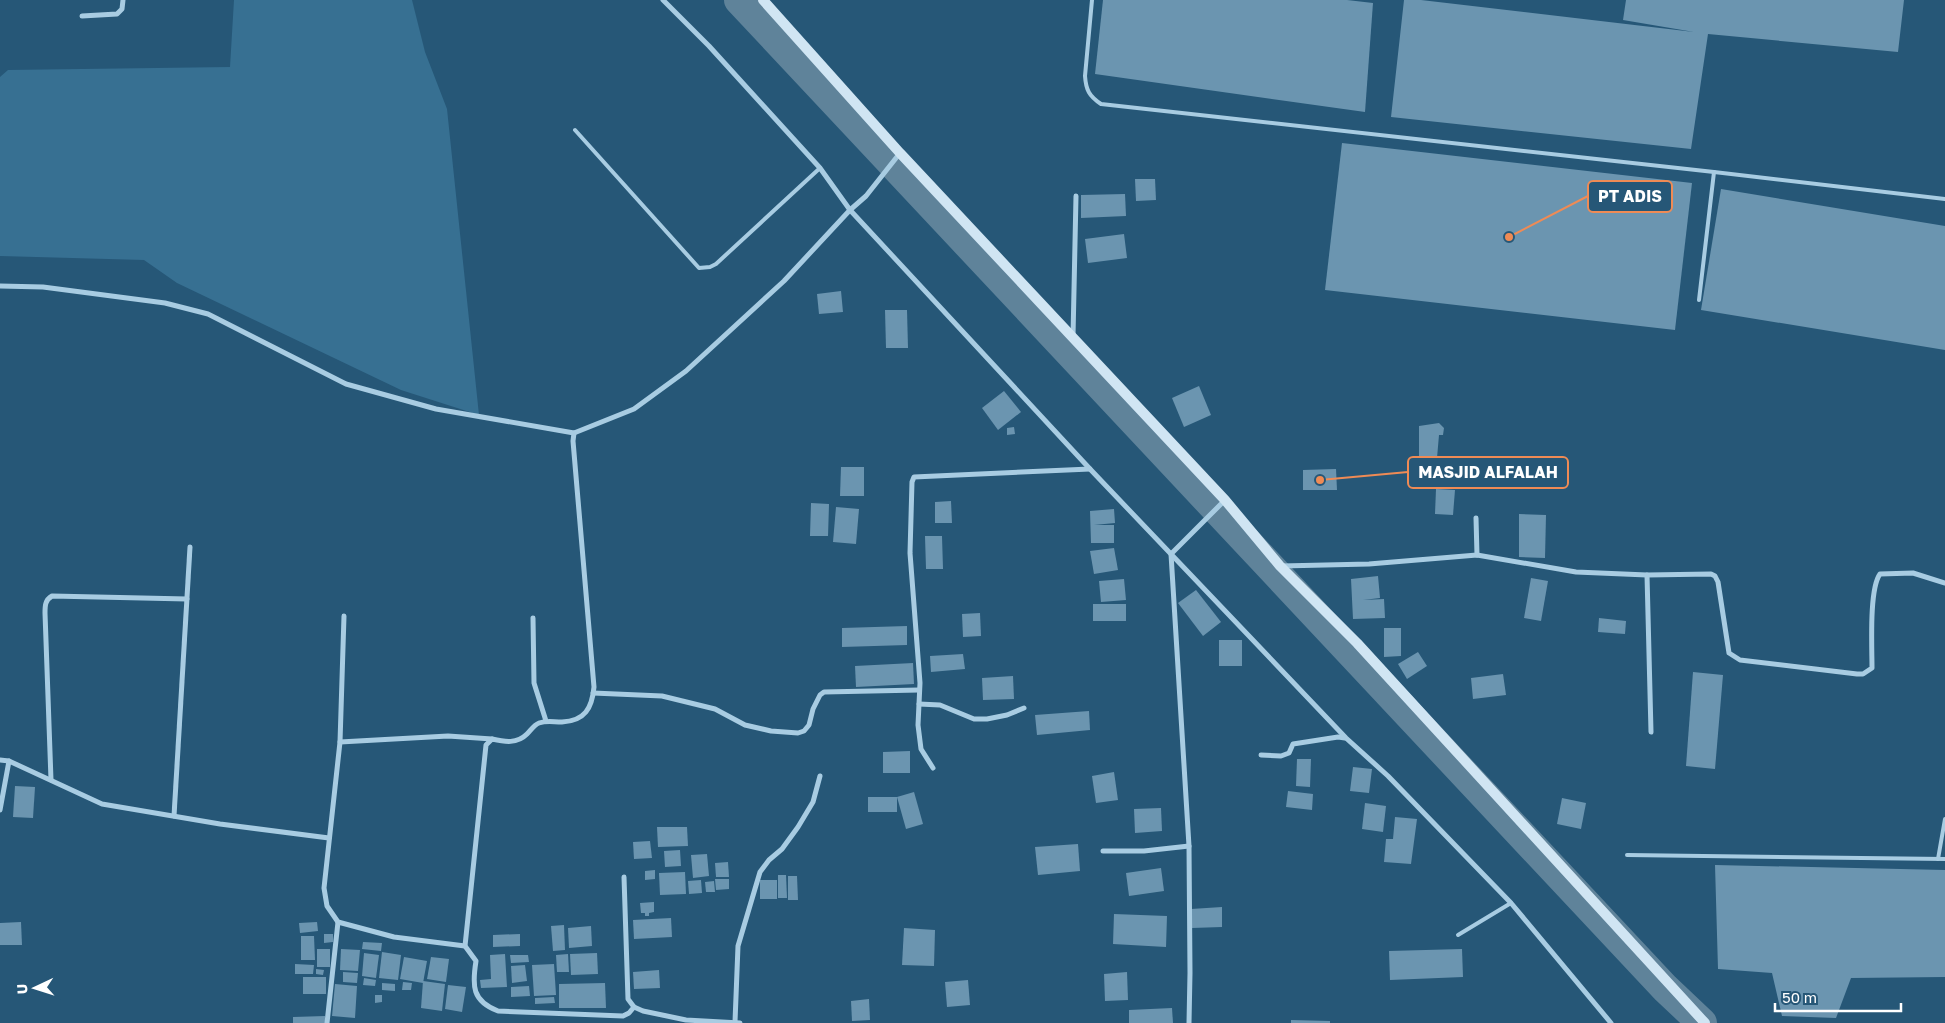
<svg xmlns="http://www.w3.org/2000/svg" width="1945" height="1023" viewBox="0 0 1945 1023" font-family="'Golos Text',sans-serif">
	<rect width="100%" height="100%" fill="#265777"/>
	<!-- green -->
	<path fill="#377092" d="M234,0H412L425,52L447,109L479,415L401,390L177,283L144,260L0,256V77L8,70L230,67Z"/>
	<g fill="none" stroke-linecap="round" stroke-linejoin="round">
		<!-- river -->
		<path stroke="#5f839a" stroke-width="30" d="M739,0L1665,988L1702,1023"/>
	</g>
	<!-- building -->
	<g fill="#6b95b0">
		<path d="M1103,0H1347L1373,3L1365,112L1095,74Z"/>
		<path d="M1404,0H1421L1694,32L1623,20L1626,0H1904L1898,52L1708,34L1691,149L1391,117Z"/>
		<path d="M1342,143L1692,183L1675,330L1325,290Z"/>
		<path d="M1135,179H1155L1156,200L1136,201Z"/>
		<path d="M1721,189L1945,226V350L1701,310Z"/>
		<path d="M1125,194L1126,216L1081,218V195Z"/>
		<path d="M1124,234L1127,258L1088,263L1085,239Z"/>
		<path d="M841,291L843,312L819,314L817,294Z"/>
		<path d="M885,310H907L908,348H886Z"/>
		<path d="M1199,386L1211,415L1184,427L1172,398Z"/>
		<path d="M1004,391L1021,412L998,430L982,408Z"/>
		<path d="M1439,423L1444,428L1443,435H1439L1437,458H1419V426Z"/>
		<path d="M1014,427L1015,434L1007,435V428Z"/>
		<path d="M841,467H864V496H840Z"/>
		<path d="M1336,469L1337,490H1303V470Z"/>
		<path d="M1436,489L1455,490L1453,515L1435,514Z"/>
		<path d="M951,501L952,523H935V502Z"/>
		<path d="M811,503L829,504L828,536H810Z"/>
		<path d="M836,507L859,509L856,544L833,542Z"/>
		<path d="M1114,509L1115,523L1094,525H1114V543H1091L1090,511Z"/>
		<path d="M1519,514L1546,515L1545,558L1519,557Z"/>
		<path d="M925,536H942L943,569H926Z"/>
		<path d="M1114,548L1118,570L1094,574L1090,551Z"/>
		<path d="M1378,576L1380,598L1363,600L1384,599L1385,618L1353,619L1351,579Z"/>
		<path d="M1531,578L1548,581L1541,621L1524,618Z"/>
		<path d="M1124,579L1126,600L1101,602L1099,581Z"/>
		<path d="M1196,590L1221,622L1203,636L1178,603Z"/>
		<rect x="1093" y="604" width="33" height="17"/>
		<path d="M980,613L981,636L963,637L962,614Z"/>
		<path d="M1599,618L1626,621L1625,634L1598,632Z"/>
		<path d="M907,626V645L842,647V628Z"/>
		<path d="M1384,628H1401V656L1384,657Z"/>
		<rect x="1219" y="640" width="23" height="26"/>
		<path d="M1418,652L1427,666L1407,679L1398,664Z"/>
		<path d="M963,654L965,669L931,672L930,656Z"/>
		<path d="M913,663L914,684L856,687L855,666Z"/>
		<path d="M1693,672L1723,675L1715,769L1686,766Z"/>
		<path d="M1503,674L1506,695L1473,699L1471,678Z"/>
		<path d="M1013,676L1014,699L983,700L982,678Z"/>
		<path d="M1089,711L1090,730L1037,735L1035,715Z"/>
		<path d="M910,751V773H883V752Z"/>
		<path d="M1297,759H1311L1310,787L1296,786Z"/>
		<path d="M1353,767L1372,769L1369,793L1350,791Z"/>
		<path d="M1114,772L1118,800L1096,803L1092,776Z"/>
		<path d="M15,786L35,787L33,818L13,817Z"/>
		<path d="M1288,791L1313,794L1312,810L1286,807Z"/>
		<path d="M914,792L923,824L906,829L897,797Z"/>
		<rect x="868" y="797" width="29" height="15"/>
		<path d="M1562,798L1586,803L1581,829L1557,824Z"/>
		<path d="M1365,803L1386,806L1383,832L1362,829Z"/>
		<path d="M1161,808L1162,831L1135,833L1134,809Z"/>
		<path d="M1395,817L1417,819L1411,864L1384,862L1386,839H1393Z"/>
		<path d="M657,827H687L688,846L658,847Z"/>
		<path d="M650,841L652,858L634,859L633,842Z"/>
		<path d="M1078,844L1080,871L1038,875L1035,847Z"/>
		<path d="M680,850L681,866L665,867L664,851Z"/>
		<path d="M707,854L709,876L693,878L691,855Z"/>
		<path d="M728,862L729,877H716L715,863Z"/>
		<path d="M1715,865L1945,870V977L1851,978L1836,1018L1782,1016L1772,973L1718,969Z"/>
		<path d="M1161,868L1164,891L1129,896L1126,873Z"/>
		<path d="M655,870V879L645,880V871Z"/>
		<path d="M685,872L686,894L660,895L659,873Z"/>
		<path d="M778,875H786L787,898H778Z"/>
		<path d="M788,876H797L798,900H788Z"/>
		<path d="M715,879H729V889L716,890Z"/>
		<path d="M701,880L702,893L689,894L688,881Z"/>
		<rect x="760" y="880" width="17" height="19"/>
		<path d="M714,881L715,892H706L705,882Z"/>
		<path d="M654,902V912L649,913V916H645V913H641L640,903Z"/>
		<path d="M1222,907V927L1192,928L1191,909Z"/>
		<path d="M1114,914L1167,916L1166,947L1113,944Z"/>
		<path d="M671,918L672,937L634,939L633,920Z"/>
		<path d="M21,922L22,945H0V923Z"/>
		<path d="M317,922L318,931L300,933L299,923Z"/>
		<path d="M564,925L565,950L553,951L551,926Z"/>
		<path d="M591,926L592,946L569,948L568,928Z"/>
		<path d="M904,928L935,930L934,966L902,965Z"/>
		<path d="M324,934H333V942L324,943Z"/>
		<path d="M520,934V946L493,947V935Z"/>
		<path d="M301,936H314L315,960H301Z"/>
		<path d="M363,942L382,943L381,951L362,949Z"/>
		<rect x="317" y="949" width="13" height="18"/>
		<path d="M341,949L360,950L358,971L340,970Z"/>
		<path d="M1462,949L1463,977L1390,980L1389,951Z"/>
		<path d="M382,952L401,955L398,980L379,978Z"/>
		<path d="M364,953L379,955L376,978L362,976Z"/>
		<path d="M597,953L598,974L571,975L570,954Z"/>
		<path d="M505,954L507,987L481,988L480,980L491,979L490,955Z"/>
		<path d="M568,954L569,972H557L556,955Z"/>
		<path d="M510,955H528L529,962L511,963Z"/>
		<path d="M404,957L427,961L423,983L400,979Z"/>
		<path d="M431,957L449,959L446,982L427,979Z"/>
		<path d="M295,964L314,965L313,974H295Z"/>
		<path d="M554,964L556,995L534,996L532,965Z"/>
		<path d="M525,965L527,981L512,983L511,966Z"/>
		<path d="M316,969L324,970L323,975L316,974Z"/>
		<path d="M659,970L660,988L634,989L633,972Z"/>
		<path d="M343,972L358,973L357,983L343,982Z"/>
		<path d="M1127,972L1128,1000L1105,1001L1104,974Z"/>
		<rect x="303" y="977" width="23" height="17"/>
		<path d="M364,978L376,980L375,986L363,985Z"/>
		<path d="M968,980L970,1005L947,1007L945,982Z"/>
		<path d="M423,981L445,984L442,1011L421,1008Z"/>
		<path d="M403,982L412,983L411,990H402Z"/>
		<path d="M382,983L395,984V991L382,990Z"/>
		<path d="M605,983L606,1008H559V984Z"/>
		<path d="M335,984L357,986L355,1018L332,1016Z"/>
		<path d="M448,985L466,987L462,1012L445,1009Z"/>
		<path d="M529,986L530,996L511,997V987Z"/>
		<path d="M375,995H382V1002L375,1003Z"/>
		<path d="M554,997L555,1003L535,1004V998Z"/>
		<path d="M869,999L870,1020L852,1021L851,1001Z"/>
		<path d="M1172,1008L1173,1023H1129V1010Z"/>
		<path d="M325,1016V1023H293V1017Z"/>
		<path d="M1291,1020L1330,1021V1023H1291Z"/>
	</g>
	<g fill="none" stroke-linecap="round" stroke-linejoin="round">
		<!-- lane -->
		<g stroke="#a8cce2" stroke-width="4">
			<path d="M1092,0L1085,76C1086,90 1089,96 1101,104L1714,172L1945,199"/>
			<path d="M575,130L699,268L710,267L716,264L820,168"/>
			<path d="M1699,300L1714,172"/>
			<path d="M1627,855L1945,859"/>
			<path d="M1938,859L1945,819"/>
			<path d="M1458,935L1511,903"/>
		</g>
		<!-- street -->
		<g stroke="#a8cce2" stroke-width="5">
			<path d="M663,0L709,46L820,168L850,210L1090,469L1346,738L1388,776L1511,903L1611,1023"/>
			<path d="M82,16L117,14L122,9L123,0"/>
			<path d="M0,286L43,287L165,303L208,314L346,384L436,409L574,433L634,409L686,371L784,281L850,210L866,196L900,153"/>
			<path d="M1073,337L1076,196"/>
			<path d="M574,433L573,441L594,687C592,708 585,721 562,722C553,722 547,720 539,723C534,725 531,730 527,734C517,744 505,742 492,739L486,745L465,946L476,961C472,986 472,1001 498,1011L623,1016L629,1013L634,1007"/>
			<path d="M1476,518L1477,555"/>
			<path d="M1281,566L1369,564L1477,555L1576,572L1647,575L1711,574L1715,576L1718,582L1729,653L1740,660L1857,674H1863L1872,668C1872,647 1869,589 1880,574L1913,573L1945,583"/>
			<path d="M1647,575L1651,732"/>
			<path d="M344,616L340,742L324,888L327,906L338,922L394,937L465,946"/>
			<path d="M533,618L534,683L546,721"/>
			<path d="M593,693L662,696L715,709L745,725L771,731L798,733L804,731L809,725L813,709L820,695L824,692L919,690"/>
			<path d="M919,704L940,705L974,719H987L1007,715L1024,708"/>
			<path d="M340,742L448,736L492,739"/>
			<path d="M1261,755L1281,756L1289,753L1293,744L1338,737L1345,738"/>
			<path d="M0,760L9,761L102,804L220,824L329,838"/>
			<path d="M933,768L921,749L918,725L920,683L910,553L912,482L914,477L1090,469"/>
			<path d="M51,780L45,613C45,606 45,600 52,596L187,599"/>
			<path d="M0,810L9,761"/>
			<path d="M174,816L190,547"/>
			<path d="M1103,851H1144L1189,846"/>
			<path d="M624,877L628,999L634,1007L643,1011L686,1020L740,1023"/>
			<path d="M735,1022L738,946L760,872L769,860L782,849L798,827L813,802L820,776"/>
			<path d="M327,1023L338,922"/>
			<path d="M1189,1023L1190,973L1189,846L1171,554L1225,500"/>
		</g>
		<!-- secondary -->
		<path stroke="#d0e5f3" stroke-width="10" d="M763,0L900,153L1225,500L1280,566L1357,643L1705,1023"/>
	</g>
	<!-- callouts -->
	<path fill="none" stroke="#ef8b55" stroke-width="2" d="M1509 237L1588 196M1320 480L1408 472"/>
	<g fill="#ef8b55" stroke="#265777" stroke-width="2">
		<circle cx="1509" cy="237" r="5"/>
		<circle cx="1320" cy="480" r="5"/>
	</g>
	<g fill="#265777" stroke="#ef8b55" stroke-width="2">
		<rect x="1588" y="181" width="84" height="31" rx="5"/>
		<rect x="1408" y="457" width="160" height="31" rx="5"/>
	</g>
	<g font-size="16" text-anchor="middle" font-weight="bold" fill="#fff">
		<text x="1630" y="202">PT ADIS</text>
		<text x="1488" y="478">MASJID ALFALAH</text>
	</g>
	<!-- north arrow -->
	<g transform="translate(35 988) rotate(266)" stroke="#265777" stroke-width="4" paint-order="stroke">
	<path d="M0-4L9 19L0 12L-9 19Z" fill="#ffffff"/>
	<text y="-8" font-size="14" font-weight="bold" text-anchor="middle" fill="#ffffff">U</text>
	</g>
	<!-- scale -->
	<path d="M1775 1003v8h126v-8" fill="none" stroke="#ffffff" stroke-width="2.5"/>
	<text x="1782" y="1003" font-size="15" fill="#ffffff" stroke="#265777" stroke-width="4" paint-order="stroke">50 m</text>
</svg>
